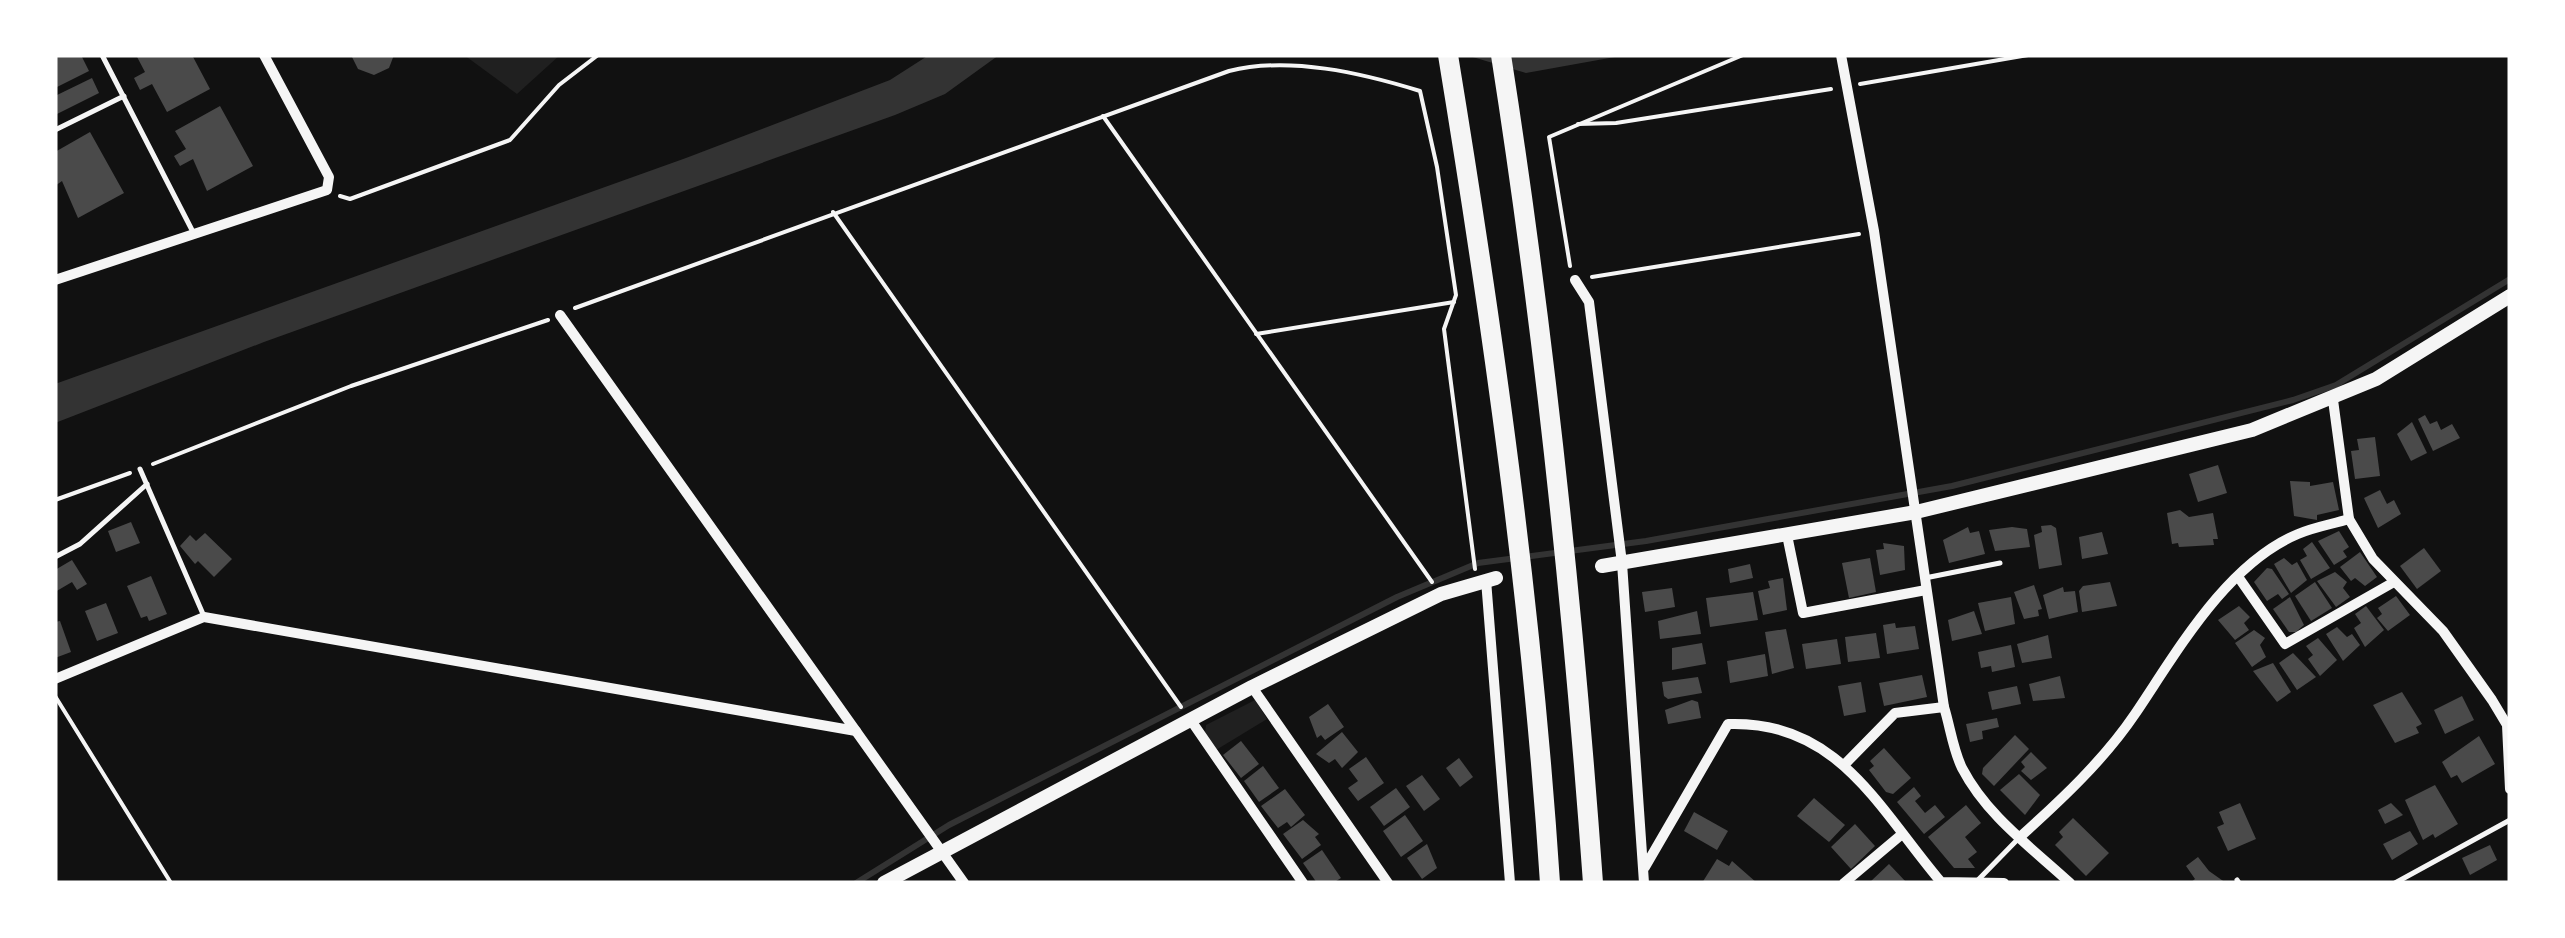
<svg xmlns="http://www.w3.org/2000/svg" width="2565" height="938" viewBox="0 0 2565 938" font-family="'Fira Sans Condensed',sans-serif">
	<rect width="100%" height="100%" fill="#111"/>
	<!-- green -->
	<g fill="#202020">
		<path d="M464,55H560L517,94Z"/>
		<path d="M1255,700L1267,719L1216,750L1205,733L1206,725Z"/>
	</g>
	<!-- water -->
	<g fill="#333">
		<path d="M929,55H999L945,94L895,115L264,342L55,423V384L686,158L890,80Z"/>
		<path d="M1466,55H1626L1526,73Z"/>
	</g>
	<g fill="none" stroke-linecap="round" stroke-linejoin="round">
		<!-- stream -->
		<path stroke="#333" stroke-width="6" d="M856,883L949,825L1397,597L1478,563L1646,541L1952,486L2293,400L2336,385L2510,279"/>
	</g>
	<!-- building -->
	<g fill="#4a4a4a">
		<path d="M55,55H81L89,71L55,88Z"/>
		<path d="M136,55H192L210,89L167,112L152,84L140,90L134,78L145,72Z"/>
		<path d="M351,55H394L389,68L374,75L358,69Z"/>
		<path d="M92,78L99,93L55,115V96Z"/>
		<path d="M220,106L253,166L207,191L193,159L180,166L174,156L186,149L175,131Z"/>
		<path d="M90,132L124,193L78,218L62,181L55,186V152Z"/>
		<path d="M2425,415L2430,424L2437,421L2441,430L2452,424L2460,438L2433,451L2418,419Z"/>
		<path d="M2412,422L2427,453L2411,461L2397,434Z"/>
		<path d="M2375,437L2380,476L2355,479L2351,451L2359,450L2357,439Z"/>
		<path d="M2218,465L2227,493L2198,502L2189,474Z"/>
		<path d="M2290,481L2310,482V486L2333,482L2339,510L2317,515V520L2294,516Z"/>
		<path d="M2380,490L2387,504L2394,500L2401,514L2378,528L2364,498Z"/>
		<path d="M2180,510L2189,517L2213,513L2218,539H2213L2214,545L2179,547L2178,543L2172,544L2167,513Z"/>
		<path d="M131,522L140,543L116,552L108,531Z"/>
		<path d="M2051,525L2056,528L2062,565L2039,569L2034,535L2042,532L2041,526Z"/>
		<path d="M1968,527L1970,533L1979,531L1985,554L1949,563L1943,540Z"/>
		<path d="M2012,527L2027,529L2030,547L1995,551L1989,530Z"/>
		<path d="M2339,531L2349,547L2343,551L2347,557L2334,565L2318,541Z"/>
		<path d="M2102,532L2108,554L2082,559L2079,537Z"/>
		<path d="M205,533L232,559L214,577L198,561L195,564L180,546L190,535L196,541Z"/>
		<path d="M2312,542L2330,568L2311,579L2300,560L2307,556L2303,549Z"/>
		<path d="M1883,543L1904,546L1905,570L1880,575L1876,550L1884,549Z"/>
		<path d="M2424,548L2441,571L2417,589L2400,566Z"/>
		<path d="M2360,552L2377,577L2365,586L2355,578L2351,581L2340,567Z"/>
		<path d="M1870,558L1876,592L1849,598L1842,563Z"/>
		<path d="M2284,558L2292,565L2297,562L2307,580L2291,593L2274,564Z"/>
		<path d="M72,560L87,584L77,590L72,582L55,592V570Z"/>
		<path d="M1750,564L1753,578L1730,583L1728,569Z"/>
		<path d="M2267,568L2272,569L2289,594L2282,599L2278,594L2267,601L2254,582Z"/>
		<path d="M2335,572L2347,582L2343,588L2350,597L2336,607L2317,581Z"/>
		<path d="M151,576L167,614L149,621L147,616L141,618L127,586Z"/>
		<path d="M1783,578L1787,610L1763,615L1758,591L1770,588L1768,581Z"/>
		<path d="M2110,582L2117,606L2082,612L2079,591L2083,586Z"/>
		<path d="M2315,582L2332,608L2311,621L2295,596Z"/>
		<path d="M2034,585L2042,609L2038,610L2039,616L2024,619L2014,592Z"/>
		<path d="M2063,587L2064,592L2075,591L2078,612L2049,619L2043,595Z"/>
		<path d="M1672,588L1675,607L1645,612L1642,592Z"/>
		<path d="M1753,592L1758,620L1710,627L1706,598Z"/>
		<path d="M2396,596L2410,615L2388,631L2377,618L2382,614L2378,608Z"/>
		<path d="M2011,597L2015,624L1985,631L1978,603Z"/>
		<path d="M2290,597L2304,625L2296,632H2289L2273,609Z"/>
		<path d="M106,603L118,633L97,641L85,611Z"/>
		<path d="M2239,606L2250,617L2244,623L2249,630L2235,640L2218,620Z"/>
		<path d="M2366,606L2384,630L2365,647L2354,628L2361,623L2355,614Z"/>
		<path d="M1697,611L1701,634L1660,639L1658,621Z"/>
		<path d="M1974,611L1982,634L1952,641L1948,620Z"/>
		<path d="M60,621L71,652L55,658V622Z"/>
		<path d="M1895,623L1896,628L1915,626L1919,649L1887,654L1883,625Z"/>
		<path d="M2337,627L2347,637L2352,634L2360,645L2343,661L2326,634Z"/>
		<path d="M1786,629L1794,668L1772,674L1765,632Z"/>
		<path d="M2254,630L2265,638L2260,645L2266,657L2252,667L2235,643Z"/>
		<path d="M1876,633L1880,658L1848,662L1845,637Z"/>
		<path d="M2048,635L2052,658L2022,663L2017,644Z"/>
		<path d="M2318,638L2337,660L2320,676L2308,659L2313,655L2306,646Z"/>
		<path d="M1837,639L1841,664L1806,669L1802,644Z"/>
		<path d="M1702,643L1706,664L1672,670V648Z"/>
		<path d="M2011,645L2015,667L1992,672L1991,666L1981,668L1978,652Z"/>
		<path d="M2293,653L2316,677L2297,690L2279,663Z"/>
		<path d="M1765,654L1768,676L1730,683L1727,661Z"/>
		<path d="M2273,663L2291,692L2277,702L2253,671Z"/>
		<path d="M1922,675L1927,697L1884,706L1879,683Z"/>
		<path d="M2060,676L2065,698L2033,701L2029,684Z"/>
		<path d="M1698,677L1702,693L1668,699L1664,696L1662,682Z"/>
		<path d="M1861,682L1866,712L1844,716L1838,686Z"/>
		<path d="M2017,686L2021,704L1992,710L1988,692Z"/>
		<path d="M2402,692L2422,724L2416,727L2419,733L2395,743L2373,705Z"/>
		<path d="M2462,696L2474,720L2445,734L2434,710Z"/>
		<path d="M1692,700L1698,702L1701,718L1668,724L1665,710Z"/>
		<path d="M1328,704L1344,727L1325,740L1321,735L1317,738L1309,717Z"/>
		<path d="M1997,718L1999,727L1982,731L1983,739L1970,742L1966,724Z"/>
		<path d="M1342,732L1358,752L1342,768L1335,759L1329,763L1316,754Z"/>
		<path d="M2015,735L2029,749L1994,786L1982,774L1983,768Z"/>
		<path d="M2479,736L2495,764L2462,783L2457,775L2451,778L2442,762Z"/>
		<path d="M1241,741L1259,764L1241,778L1223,755Z"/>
		<path d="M1884,748L1911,778L1893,794L1886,792L1869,770L1874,766L1870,761Z"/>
		<path d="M2031,752L2047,768L2031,780L2021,771L2025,767L2021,762Z"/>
		<path d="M1366,757L1384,783L1358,801L1348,788L1358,781L1349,769Z"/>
		<path d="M1459,758L1473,777L1460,787L1446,768Z"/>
		<path d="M1263,766L1279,788L1259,802L1244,781Z"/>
		<path d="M2019,774L2040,795L2025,815L2000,790Z"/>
		<path d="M1422,775L1440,799L1424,811L1406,786Z"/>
		<path d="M2435,785L2458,824L2435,838L2433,834L2423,840L2405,800Z"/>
		<path d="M1914,787L1921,796L1915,801L1925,813L1935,805L1945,817L1924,834L1897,802Z"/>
		<path d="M1396,788L1410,807L1384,826L1370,807Z"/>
		<path d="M1285,789L1305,815L1291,827L1287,822L1278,828L1261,806Z"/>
		<path d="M1814,798L1845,825L1829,842L1797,816Z"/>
		<path d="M2240,803L2256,839L2228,851L2217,827L2224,824L2219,812Z"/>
		<path d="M2391,803L2403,815L2385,824L2378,810Z"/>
		<path d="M1966,805L1981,823L1965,837L1977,852L1968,859L1975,868H1954L1928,837Z"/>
		<path d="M1694,812L1728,831L1717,850L1684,831Z"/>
		<path d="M1405,815L1423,841L1401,857L1383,831Z"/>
		<path d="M2073,818L2109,853L2086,876L2055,845L2063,837L2059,832Z"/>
		<path d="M1303,820L1319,834L1315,837L1321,845L1302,859L1283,834Z"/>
		<path d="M1855,824L1875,846L1851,869L1831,847Z"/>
		<path d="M2410,831L2418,844L2392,860L2383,844Z"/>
		<path d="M1427,844L1437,868L1422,879L1407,858Z"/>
		<path d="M2490,845L2497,860L2470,875L2462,858Z"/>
		<path d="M1322,850L1341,878L1333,883H1317L1303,863Z"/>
		<path d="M2198,857L2209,871L2226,883H2190L2195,879L2186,866Z"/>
		<path d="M1717,859L1729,866L1732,861L1757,883H1702Z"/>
		<path d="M1889,864L1907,883H1869Z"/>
	</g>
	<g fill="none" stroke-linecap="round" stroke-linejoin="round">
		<!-- path -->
		<g stroke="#f5f5f5" stroke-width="4">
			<path d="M1860,84L2028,55"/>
			<path d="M1103,116L1432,582"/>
			<path d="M1578,124L1616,123L1831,89"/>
			<path d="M340,196L350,199L510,140L559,85L598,55"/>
			<path d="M833,212L1181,707"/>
			<path d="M1570,266L1549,137L1743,55"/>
			<path d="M1592,277L1859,234"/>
			<path d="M575,308L1229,71C1289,56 1362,73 1420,91L1437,167L1456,295L1444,329L1475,569"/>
			<path d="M1256,334L1454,302"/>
			<path d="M153,464L351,386L548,320"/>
			<path d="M55,500L130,473"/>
			<path d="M55,696L171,883"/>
		</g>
		<!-- service -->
		<g stroke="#f5f5f5" stroke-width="5">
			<path d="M102,55L193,232"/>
			<path d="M55,130L124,96"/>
			<path d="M140,469L203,614"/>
			<path d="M55,557L80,544L147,484"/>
			<path d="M1925,578L2000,563"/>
			<path d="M1978,880L2018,839"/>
			<path d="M2237,880L2239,883"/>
			<path d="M2395,883L2510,820"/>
		</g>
		<!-- minor -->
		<g stroke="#f5f5f5" stroke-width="10">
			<path d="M1841,55L1874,231L1944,707C1950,726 1953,750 1962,768C1987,816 2031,847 2070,883"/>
			<path d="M55,280L327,190L329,177L264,55"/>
			<path d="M1575,280L1589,302L1622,563L1644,883"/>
			<path d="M560,315L964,883"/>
			<path d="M2333,400L2349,519L2373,559L2443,631L2492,700L2507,725L2510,789"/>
			<path d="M1787,535L1803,613L1926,590"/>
			<path d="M2239,578L2285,644L2394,582"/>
			<path d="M1486,580L1510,883"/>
			<path d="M55,679L204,617L856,731"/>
			<path d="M1252,687L1388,883"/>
			<path d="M1190,719L1303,883"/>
			<path d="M1846,763L1895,713L1944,707"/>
			<path d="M2020,837C2061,800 2104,760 2135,714C2177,652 2226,564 2298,534C2314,527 2333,524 2349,519"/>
			<path d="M1645,867L1728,724C1838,720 1879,809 1941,882L2004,883"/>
			<path d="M1844,883L1901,835"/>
		</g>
		<!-- tertiary -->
		<g stroke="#f5f5f5" stroke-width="14">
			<path d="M1602,566L1916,512L2252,430L2376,379L2510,296"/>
			<path d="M884,883L1252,687L1441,594L1496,578"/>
		</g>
		<!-- motorway -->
		<g stroke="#f5f5f5" stroke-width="20">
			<path d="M1448,55C1493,329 1532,605 1550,883"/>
			<path d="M1501,55C1544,330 1573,605 1593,883"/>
		</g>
	</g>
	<!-- border -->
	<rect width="2565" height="938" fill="none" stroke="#ffffff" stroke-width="115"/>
</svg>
